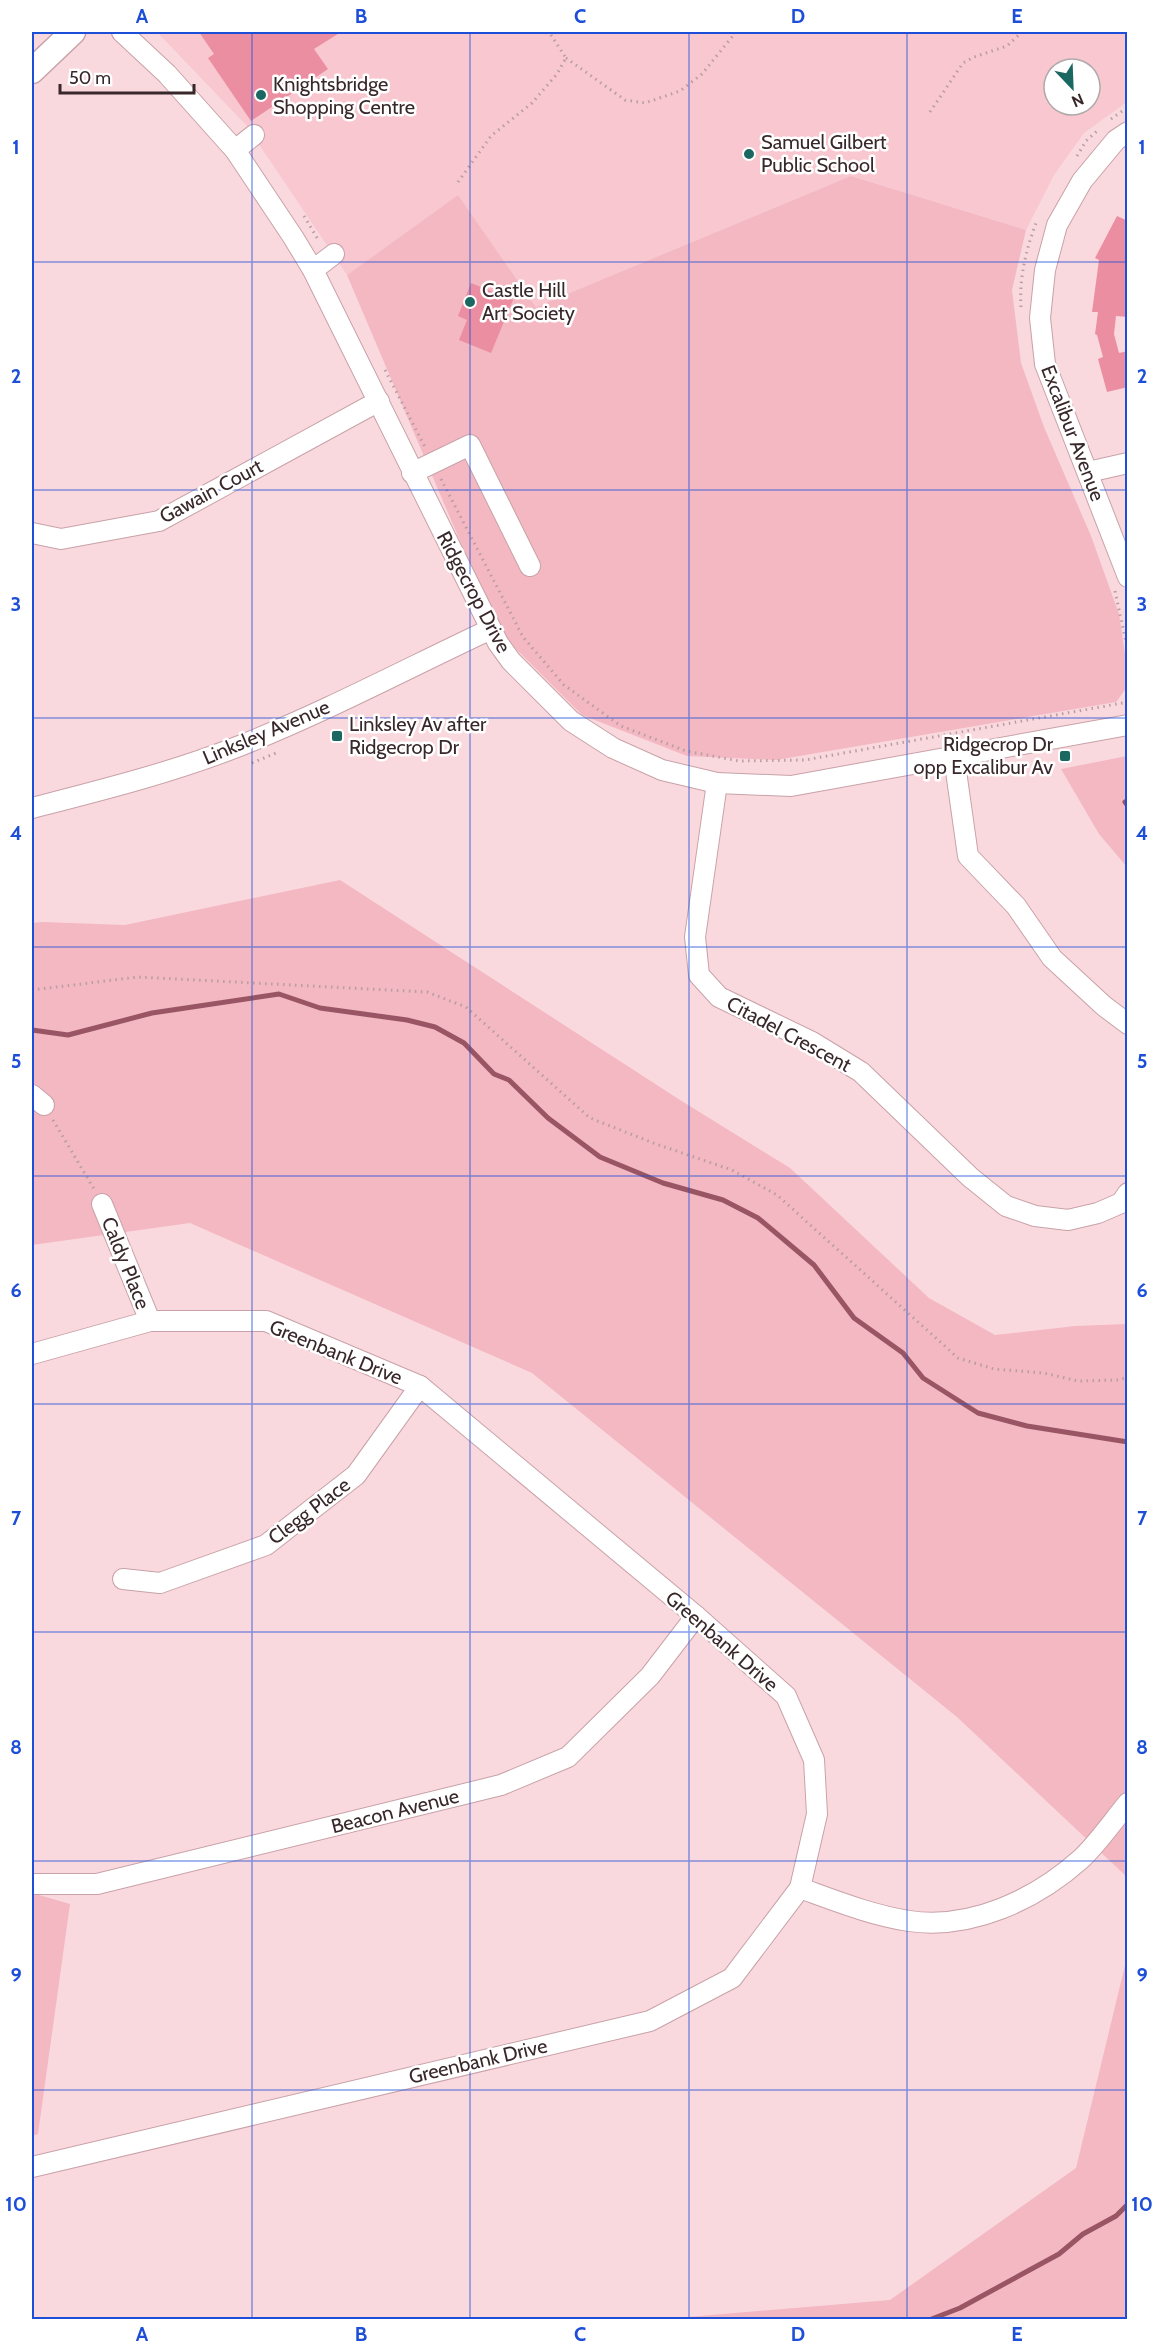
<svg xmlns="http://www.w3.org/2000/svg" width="1159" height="2351" viewBox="0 0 1159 2351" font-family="Cabin,sans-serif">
	<rect width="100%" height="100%" fill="#fad9de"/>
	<!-- built -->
	<path fill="#f8c7cf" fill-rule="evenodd" d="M157,32H1127V102L1084,133L1054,175L1026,230L851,176L536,307L458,195L347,275L246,125ZM1054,69H1090V105H1054Z"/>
	<!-- green -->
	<g fill="#f3b8c2">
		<path d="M851,176L1026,230L1012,290L1021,363L1044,427L1091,536L1119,614L1127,667V687L1116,702L776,760L687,756L582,715L503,636L485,600L347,275L458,195L536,307Z"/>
		<path d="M1127,756H1128L1127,867L1099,834L1061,769Z"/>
		<path d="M340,880L680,1100L790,1168L929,1298L995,1335L1075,1326L1127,1324V1877L957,1717L532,1373L190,1223L32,1245V923L42,922L125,925Z"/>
		<path d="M32,1893L70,1904L38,2134L32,2136Z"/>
		<path d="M1127,1957V2319H664L890,2300L1076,2168Z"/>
	</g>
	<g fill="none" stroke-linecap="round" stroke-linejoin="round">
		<!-- stream -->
		<g stroke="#995563" stroke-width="5">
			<path d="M1125,802L1128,806"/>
			<path d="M32,1030L68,1035L152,1013L279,994L320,1008L407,1020L435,1027L464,1043L494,1074L509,1080L548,1118L600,1157L663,1183L723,1200L758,1218L814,1265L854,1318L903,1353L923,1378L978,1413L1027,1426L1128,1442"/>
			<path d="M929,2320L960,2308L1059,2254L1083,2234L1116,2216L1128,2204"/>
		</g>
	</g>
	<!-- building -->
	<g fill="#ec8ea1">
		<path d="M199,32H341L314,49L328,69L251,121L208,58L214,54Z"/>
		<path d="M1117,216L1128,221V317L1116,316L1114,334L1119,353L1128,351V387L1107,392L1098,359L1103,357L1097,335L1095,334L1098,312H1092L1099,260L1095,258Z"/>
		<path d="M471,283L513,300L491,353L459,340L467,320L458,316Z"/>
	</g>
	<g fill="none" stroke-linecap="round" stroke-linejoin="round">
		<!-- minor casing -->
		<g stroke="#c8a2a8" stroke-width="22">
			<g id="minor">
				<path d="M122,32L167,74L235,150L293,237L313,270L498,643L511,661L571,721L613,748L662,770L717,783L791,786L1128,725"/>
				<path d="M1128,132L1116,140L1082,181L1057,225L1045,270L1040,318L1045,364L1128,577"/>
				<path d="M235,150L254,135"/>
				<path d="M313,270L334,254"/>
				<path d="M1088,472L1128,463"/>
				<path d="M412,473L470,445L530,566"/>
				<path d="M32,533L61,539L159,521L379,401"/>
				<path d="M954,757L968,856L1016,906L1052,958L1104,1006L1128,1024"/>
				<path d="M717,783L695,937L699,975L719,997L812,1042L861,1072L970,1177L1006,1206L1035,1216L1068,1220L1098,1213L1121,1203L1128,1193"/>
				<path d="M32,808C102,790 174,772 242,745C327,711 408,668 491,629"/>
				<path d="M32,1095L44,1105"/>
				<path d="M102,1204L150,1321"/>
				<path d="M32,1354L150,1321H266L420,1386L696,1616L786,1696L814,1760L817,1814L800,1888L732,1978L650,2021L32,2167"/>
				<path d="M123,1579L160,1583L266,1545L356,1475L420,1386"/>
				<path d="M32,1884H97L501,1785L568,1757L650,1676L696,1616"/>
				<path d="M800,1888C836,1901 871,1915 909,1921C971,1930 1035,1900 1081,1859C1098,1843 1113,1821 1128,1803"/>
			</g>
		</g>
		<!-- major casing -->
		<g stroke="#c8a2a8" stroke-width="27">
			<path id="major" d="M32,71L73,32"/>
		</g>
		<!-- path -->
		<g stroke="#b89da2" stroke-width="3" stroke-dasharray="1.5 4.5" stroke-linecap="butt">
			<path d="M566,58L625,100L645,103L680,91L702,74L736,32"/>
			<path d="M930,112L963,63L974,57L1007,46L1022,32"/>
			<path d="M1111,119L1128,107"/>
			<path d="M1077,156L1086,141L1097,131"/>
			<path d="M458,182L491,136L532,103L557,74L566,58L549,32"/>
			<path d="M304,216L319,241"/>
			<path d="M1021,307C1019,278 1026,250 1036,223"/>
			<path d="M385,370L425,447"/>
			<path d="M441,479L523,637L564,685L621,726L686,751L739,761L805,760L1128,702"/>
			<path d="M1115,591L1128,651"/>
			<path d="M252,763L276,753"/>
			<path d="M32,990L138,977L427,992L466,1007L590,1118L656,1144L732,1170L777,1195L958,1358L994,1369L1044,1373L1078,1381L1119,1380L1128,1377"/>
			<path d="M53,1120L94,1189"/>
		</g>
		<!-- minor -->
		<use href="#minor" stroke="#fff" stroke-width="20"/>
		<!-- major -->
		<use href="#major" stroke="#fff" stroke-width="24"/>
	</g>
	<!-- grid -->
	<path fill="none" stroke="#1d4ed8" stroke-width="1.5" stroke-opacity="0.55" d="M252,32V2320M470,32V2320M689,32V2320M907,32V2320M32,262H1128M32,490H1128M32,718H1128M32,947H1128M32,1176H1128M32,1404H1128M32,1632H1128M32,1861H1128M32,2090H1128"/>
	<!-- markers -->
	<g fill="#1b6761" stroke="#fff" stroke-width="2">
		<circle cx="261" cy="95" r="6"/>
		<circle cx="749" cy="154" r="6"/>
		<circle cx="470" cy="302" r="6"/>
		<rect x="331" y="730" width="12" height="12" rx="3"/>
		<rect x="1059" y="750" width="12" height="12" rx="3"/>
	</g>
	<g text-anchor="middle" stroke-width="5" stroke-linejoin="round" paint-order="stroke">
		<!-- poi labels -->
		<g font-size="20" fill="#38282b" stroke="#fff" text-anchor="start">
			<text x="273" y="91">Knightsbridge<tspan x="273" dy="23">Shopping Centre</tspan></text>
			<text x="761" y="149">Samuel Gilbert<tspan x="761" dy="23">Public School</tspan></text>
			<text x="482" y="297">Castle Hill<tspan x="482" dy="23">Art Society</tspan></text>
			<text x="349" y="731">Linksley Av after<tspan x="349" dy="23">Ridgecrop Dr</tspan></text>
			<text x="1053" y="751" text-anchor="end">Ridgecrop Dr<tspan x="1053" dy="23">opp Excalibur Av</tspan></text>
		</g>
		<!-- street labels -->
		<g font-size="20" fill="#38282b" stroke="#fff">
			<text transform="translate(1073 433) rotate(69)" y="7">Excalibur Avenue</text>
			<text transform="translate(211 491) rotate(-28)" y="7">Gawain Court</text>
			<text transform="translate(474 592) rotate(62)" y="7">Ridgecrop Drive</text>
			<text transform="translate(266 732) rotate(-23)" y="7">Linksley Avenue</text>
			<text transform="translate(789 1034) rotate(28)" y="7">Citadel Crescent</text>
			<text transform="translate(126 1263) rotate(68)" y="7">Caldy Place</text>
			<text transform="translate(336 1352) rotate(22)" y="7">Greenbank Drive</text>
			<text transform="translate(309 1511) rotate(-37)" y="7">Clegg Place</text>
			<text transform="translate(722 1641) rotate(41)" y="7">Greenbank Drive</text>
			<text transform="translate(395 1811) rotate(-14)" y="7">Beacon Avenue</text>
			<text transform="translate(478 2061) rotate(-13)" y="7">Greenbank Drive</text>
		</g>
	</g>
	<!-- border -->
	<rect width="1159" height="2351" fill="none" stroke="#ffffff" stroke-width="66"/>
	<!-- north arrow -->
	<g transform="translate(1072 87) rotate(157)"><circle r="28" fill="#ffffff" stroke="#afa9aa" stroke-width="1.5"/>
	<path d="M0-4.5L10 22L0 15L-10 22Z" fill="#1b6761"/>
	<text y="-9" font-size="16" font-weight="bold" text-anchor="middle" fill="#38282b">N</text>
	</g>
	<!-- scale -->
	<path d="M60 84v9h134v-9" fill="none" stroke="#38282b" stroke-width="3"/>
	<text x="69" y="84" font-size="18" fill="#38282b" stroke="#ffffff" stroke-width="4.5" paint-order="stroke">50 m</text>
	<rect x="33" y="33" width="1093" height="2285" fill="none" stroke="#1d4ed8" stroke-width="2"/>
	<g font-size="20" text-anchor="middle" font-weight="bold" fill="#1d4ed8">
		<text x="142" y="23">A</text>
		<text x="361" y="23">B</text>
		<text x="580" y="23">C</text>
		<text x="798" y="23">D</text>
		<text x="1017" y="23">E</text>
		<text x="16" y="154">1</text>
		<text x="1142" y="154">1</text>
		<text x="16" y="383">2</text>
		<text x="1142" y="383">2</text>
		<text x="16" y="611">3</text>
		<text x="1142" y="611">3</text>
		<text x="16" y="840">4</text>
		<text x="1142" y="840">4</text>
		<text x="16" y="1068">5</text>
		<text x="1142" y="1068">5</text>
		<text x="16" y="1297">6</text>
		<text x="1142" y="1297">6</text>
		<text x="16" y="1525">7</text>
		<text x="1142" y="1525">7</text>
		<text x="16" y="1754">8</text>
		<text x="1142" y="1754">8</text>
		<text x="16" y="1982">9</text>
		<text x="1142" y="1982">9</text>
		<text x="16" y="2211">10</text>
		<text x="1142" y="2211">10</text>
		<text x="142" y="2341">A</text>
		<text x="361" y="2341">B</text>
		<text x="580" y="2341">C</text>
		<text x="798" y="2341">D</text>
		<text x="1017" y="2341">E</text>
	</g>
</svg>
